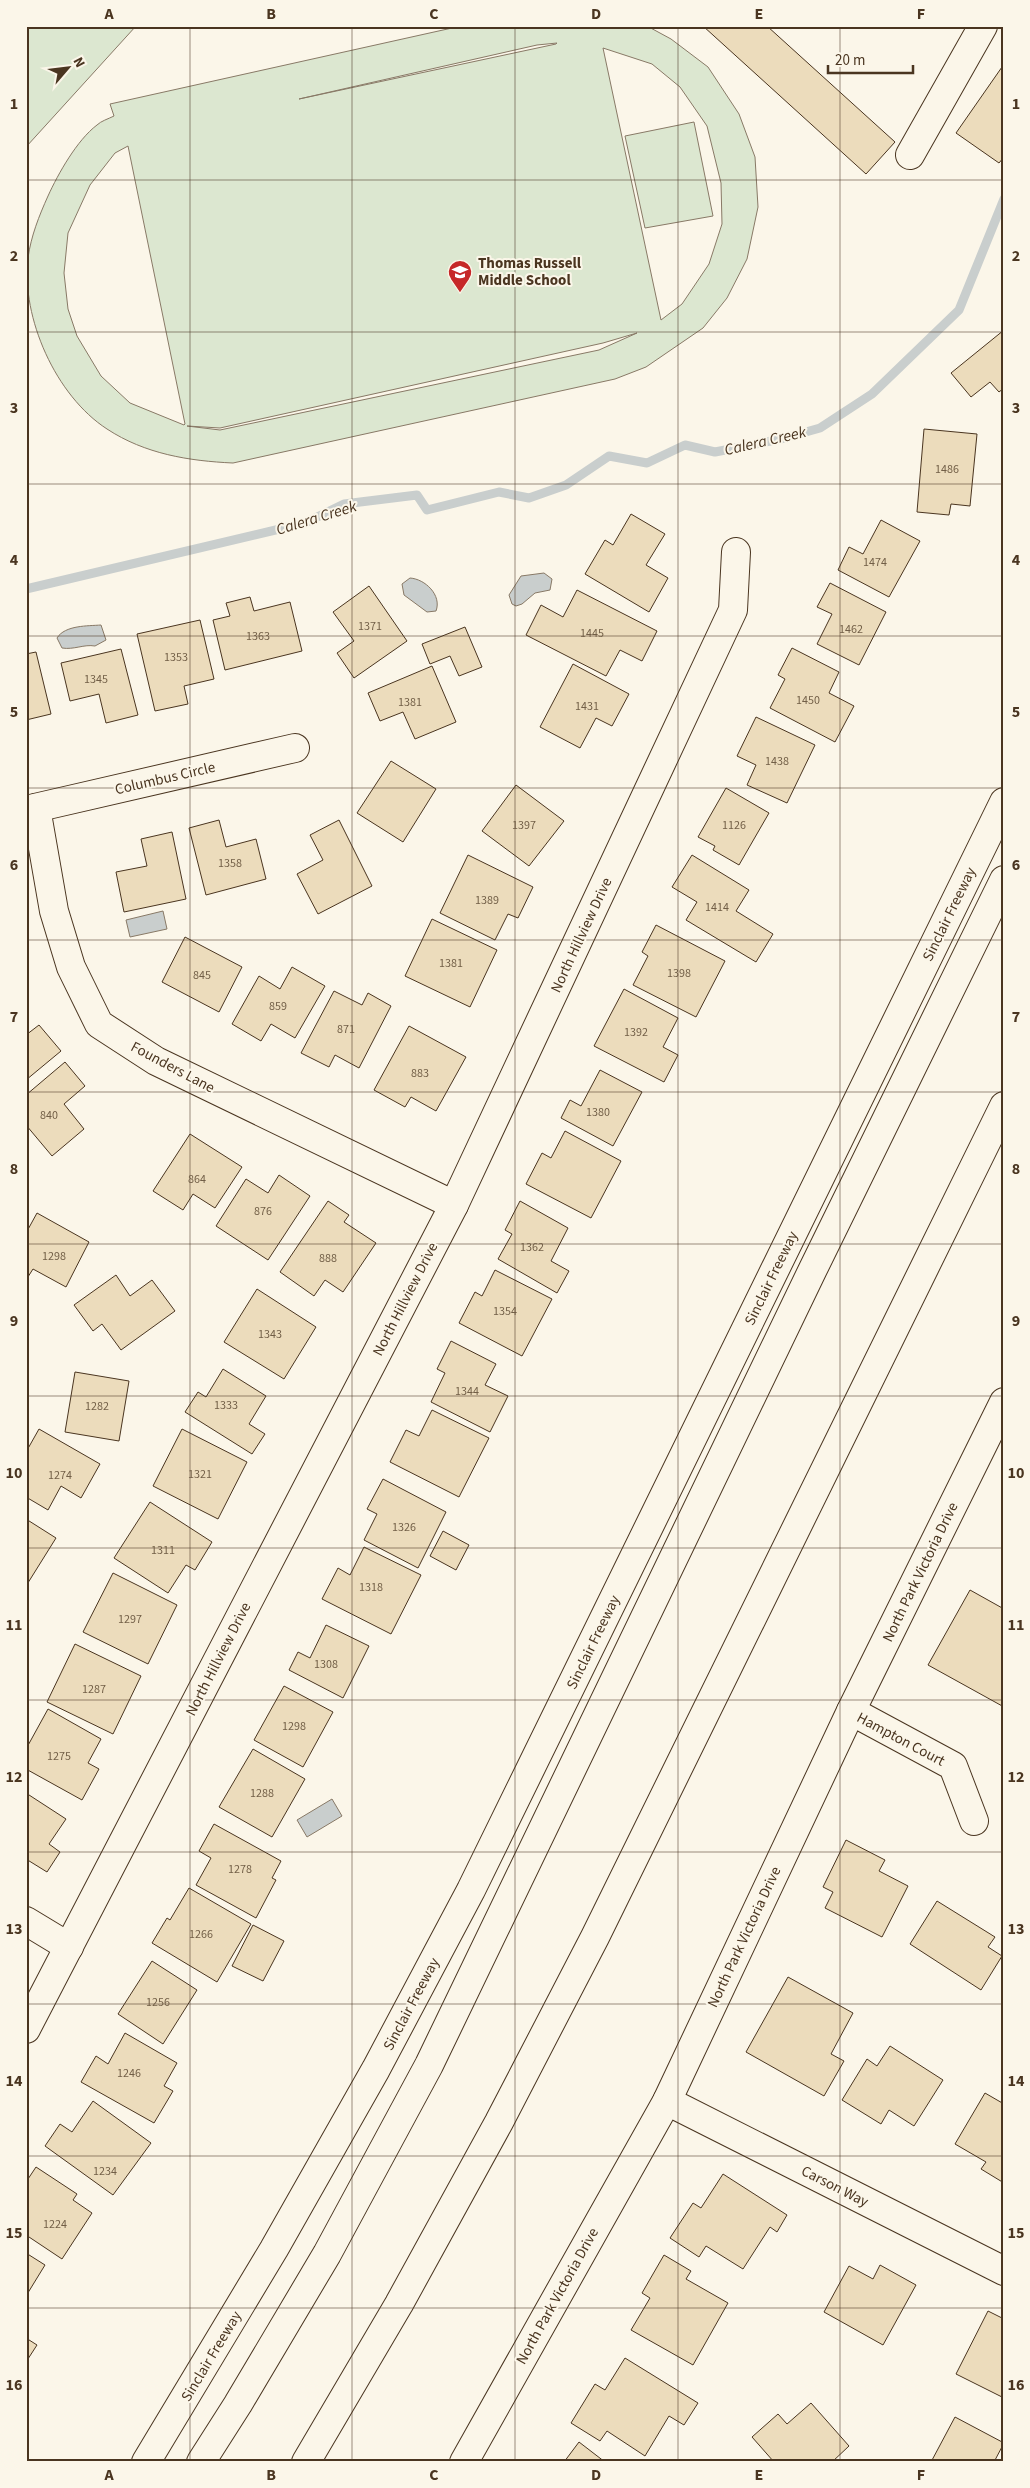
<svg xmlns="http://www.w3.org/2000/svg" width="1030" height="2488" viewBox="0 0 1030 2488" font-family="'Source Sans 3',sans-serif">
	<rect width="100%" height="100%" fill="#fbf6e9"/>
	<!-- green -->
	<g fill="#dce7d0" stroke="#887966" fill-rule="evenodd">
		<path d="M26,26H136L26,147Z"/>
		<path d="M461,26H647L671,39L708,67L739,114L755,157L758,207L747,259L727,298L703,328L646,367L615,379L233,463C189,461 145,454 107,429C56,396 21,318 28,258C31,236 39,216 48,196C58,174 77,140 97,125C101,121 108,119 114,116L110,104ZM557,43L556,44L299,99L537,45ZM603,48L652,64L680,87L707,126L721,183L722,224L709,264L682,304L661,320ZM128,146L185,424L184,425L130,403L101,376L77,336L68,309L64,273L68,233L90,185L115,153ZM637,333L599,350L220,430L187,426L220,428L603,343Z"/>
		<path d="M694,122L713,216L645,228L625,136Z"/>
	</g>
	<!-- water -->
	<g fill="#c9cecd" stroke="#887966">
		<path d="M544,573L552,579L550,590L535,593L522,604L516,606L512,604L509,595L521,576Z"/>
		<path d="M410,578C425,579 442,595 436,611L427,612L404,595L402,584Z"/>
		<path d="M101,625L106,640L95,646C84,644 74,650 62,648L57,638C65,625 88,626 101,625Z"/>
		<path d="M163,911L167,929L130,937L126,920Z"/>
		<path d="M332,1799L342,1816L307,1837L297,1820Z"/>
	</g>
	<g fill="none" stroke-linecap="round" stroke-linejoin="round">
		<!-- stream -->
		<path stroke="#c9cecd" stroke-width="9" d="M26,589L305,523L344,504L417,495L427,510L499,492L529,498L566,485L609,456L647,463L685,445L715,452L781,439L820,428L872,394L959,310L1004,199"/>
	</g>
	<!-- building -->
	<g fill="#ecdcbc" stroke="#4a3520">
		<path d="M703,26H767L895,142L866,174Z"/>
		<path d="M1002,67L1004,69V157L999,163L956,133Z"/>
		<path d="M1004,330V388L999,392L990,382L971,397L951,373Z"/>
		<path d="M924,429L977,434L970,506L951,504L949,515L917,512Z"/>
		<path d="M631,514L665,534L646,565L668,578L649,612L585,574L605,540L613,545Z"/>
		<path d="M881,520L920,541L889,597L838,570L849,547L863,554Z"/>
		<path d="M830,583L886,612L859,665L817,644L832,614L817,607Z"/>
		<path d="M369,586L407,641L354,678L337,653L354,641L333,612Z"/>
		<path d="M577,590L657,631L642,661L620,650L606,676L526,635L541,605L563,617Z"/>
		<path d="M250,597L254,611L290,602L302,651L225,670L213,620L230,616L226,603Z"/>
		<path d="M200,620L214,679L184,686L188,704L155,711L137,634Z"/>
		<path d="M465,627L482,667L459,676L450,656L430,664L422,644Z"/>
		<path d="M792,648L839,672L829,693L854,706L835,742L770,708L785,679L778,675Z"/>
		<path d="M121,649L138,715L106,723L99,694L70,701L61,663Z"/>
		<path d="M36,652L51,714L26,720V654Z"/>
		<path d="M573,664L629,694L612,726L596,718L580,748L540,727Z"/>
		<path d="M432,666L456,722L415,739L403,712L380,721L368,693Z"/>
		<path d="M756,717L815,745L787,803L747,785L756,765L737,756Z"/>
		<path d="M391,761L436,789L403,842L357,813Z"/>
		<path d="M516,785L564,821L529,866L482,831Z"/>
		<path d="M726,788L769,813L739,865L713,850L715,846L698,837Z"/>
		<path d="M219,820L226,847L256,839L266,879L206,895L189,828Z"/>
		<path d="M339,820L372,886L318,914L297,874L323,860L310,835Z"/>
		<path d="M172,832L186,899L124,912L116,872L147,866L141,839Z"/>
		<path d="M468,855L533,887L518,918L508,914L495,940L440,913Z"/>
		<path d="M692,855L749,890L736,911L773,934L756,962L686,920L697,902L672,887Z"/>
		<path d="M432,919L497,950L470,1007L405,976Z"/>
		<path d="M656,925L725,961L696,1017L633,985L648,956L642,952Z"/>
		<path d="M185,937L242,967L219,1012L162,982Z"/>
		<path d="M292,967L325,986L295,1038L271,1024L261,1041L232,1024L259,976L280,989Z"/>
		<path d="M624,989L678,1018L663,1047L678,1055L664,1082L594,1046Z"/>
		<path d="M334,991L362,1005L368,993L391,1006L359,1068L335,1055L329,1067L301,1053Z"/>
		<path d="M39,1025L61,1051L26,1080V1035Z"/>
		<path d="M409,1026L466,1057L436,1111L411,1097L405,1107L374,1090Z"/>
		<path d="M65,1062L85,1086L64,1104L84,1129L52,1156L26,1125V1095Z"/>
		<path d="M600,1070L642,1092L613,1146L561,1118L570,1100L581,1106Z"/>
		<path d="M565,1131L621,1161L591,1218L526,1184L542,1153L551,1158Z"/>
		<path d="M190,1134L242,1167L215,1208L193,1194L183,1210L153,1191Z"/>
		<path d="M279,1175L310,1196L268,1260L216,1226L246,1179L268,1193Z"/>
		<path d="M328,1201L349,1215L344,1222L376,1243L343,1292L325,1280L314,1296L280,1272Z"/>
		<path d="M520,1201L568,1228L551,1261L569,1271L557,1293L498,1259L512,1234L505,1230Z"/>
		<path d="M37,1213L89,1242L66,1287L33,1269L26,1280V1233Z"/>
		<path d="M495,1270L552,1299L522,1356L459,1323L475,1292L482,1296Z"/>
		<path d="M116,1275L130,1296L152,1280L175,1311L121,1350L102,1324L93,1331L74,1305Z"/>
		<path d="M257,1289L316,1327L284,1379L224,1342Z"/>
		<path d="M451,1341L496,1364L485,1385L508,1396L490,1432L431,1402L445,1373L437,1369Z"/>
		<path d="M223,1369L266,1396L249,1424L265,1434L252,1454L185,1412L198,1392L206,1397Z"/>
		<path d="M75,1372L129,1381L119,1441L65,1432Z"/>
		<path d="M432,1410L489,1438L459,1497L390,1462L406,1430L419,1436Z"/>
		<path d="M39,1429L100,1464L81,1498L61,1486L48,1510L26,1497V1452Z"/>
		<path d="M182,1429L247,1462L218,1519L153,1486Z"/>
		<path d="M383,1479L446,1512L418,1568L364,1540L377,1514L367,1509Z"/>
		<path d="M150,1502L212,1542L195,1570L186,1565L168,1593L114,1558Z"/>
		<path d="M26,1519L56,1538L26,1586Z"/>
		<path d="M443,1531L469,1545L456,1570L430,1556Z"/>
		<path d="M364,1547L421,1575L391,1634L322,1599L338,1568L350,1575Z"/>
		<path d="M113,1573L177,1605L148,1664L83,1632Z"/>
		<path d="M970,1590L1004,1609V1707L928,1665Z"/>
		<path d="M326,1625L369,1646L343,1698L289,1670L298,1652L310,1658Z"/>
		<path d="M75,1644L141,1676L113,1734L47,1702Z"/>
		<path d="M284,1686L333,1712L303,1767L254,1740Z"/>
		<path d="M48,1709L101,1739L88,1763L99,1769L82,1800L26,1769V1749Z"/>
		<path d="M253,1749L305,1779L272,1837L219,1807Z"/>
		<path d="M26,1793L66,1819L49,1844L60,1852L47,1872L26,1859Z"/>
		<path d="M214,1824L281,1861L272,1878L276,1880L256,1918L196,1885L211,1858L199,1851Z"/>
		<path d="M846,1840L885,1860L879,1871L908,1886L882,1937L825,1908L833,1892L823,1887Z"/>
		<path d="M189,1888L251,1924L217,1982L152,1943L167,1918L170,1920Z"/>
		<path d="M937,1901L995,1937L988,1947L1002,1956L981,1990L910,1944Z"/>
		<path d="M253,1925L284,1941L263,1981L232,1966Z"/>
		<path d="M152,1961L197,1990L163,2044L118,2014Z"/>
		<path d="M788,1977L853,2013L831,2054L844,2061L824,2096L746,2052Z"/>
		<path d="M125,2033L177,2063L164,2086L173,2091L154,2123L81,2082L96,2056L108,2064Z"/>
		<path d="M890,2046L943,2080L914,2126L889,2110L881,2124L842,2100L867,2059L877,2066Z"/>
		<path d="M985,2093L1004,2104V2183L981,2169L986,2162L955,2144Z"/>
		<path d="M93,2101L151,2143L113,2195L45,2146L60,2124L72,2132Z"/>
		<path d="M36,2167L77,2194L73,2200L92,2213L62,2259L26,2235V2182Z"/>
		<path d="M723,2174L787,2215L777,2232L770,2227L743,2269L706,2246L699,2257L670,2238L693,2203L701,2208Z"/>
		<path d="M26,2253L45,2265L26,2296Z"/>
		<path d="M664,2255L691,2271L686,2279L728,2303L693,2365L631,2330L650,2298L642,2293Z"/>
		<path d="M880,2265L916,2285L883,2345L824,2312L849,2266L873,2279Z"/>
		<path d="M988,2311L1004,2319V2398L956,2374Z"/>
		<path d="M26,2338L37,2345L26,2362Z"/>
		<path d="M625,2358L698,2403L684,2425L669,2416L645,2456L607,2431L600,2441L571,2423L595,2384L605,2390Z"/>
		<path d="M811,2403L849,2446L832,2462H774L752,2437L778,2414L787,2424Z"/>
		<path d="M955,2417L1004,2443L994,2462H931Z"/>
		<path d="M579,2442L605,2462H564Z"/>
	</g>
	<g fill="none" stroke-linecap="round" stroke-linejoin="round">
		<!-- minor casing -->
		<g stroke="#4a3520" stroke-width="30">
			<g id="minor">
				<path d="M910,155L983,26"/>
				<path d="M36,808L54,911L71,967L99,1024L156,1061L454,1205"/>
				<path d="M26,810L295,748"/>
				<path d="M851,1711L953,1766L974,1821"/>
				<path d="M26,1921L69,1947"/>
				<path d="M26,2029L454,1205L733,610L736,552"/>
				<path d="M667,2101L1004,2271"/>
				<path d="M464,2462L667,2101L851,1711L1004,1402"/>
			</g>
		</g>
		<!-- highway casing -->
		<g stroke="#4a3520" stroke-width="30">
			<g id="highway">
				<path d="M146,2462L274,2249L376,2069L471,1890L1004,802"/>
				<path d="M201,2462L238,2404L327,2254L429,2065L813,1269L1004,880"/>
				<path d="M306,2462L399,2304L499,2122L595,1937L1004,1106"/>
			</g>
		</g>
		<!-- minor -->
		<use href="#minor" stroke="#fbf6e9" stroke-width="28"/>
		<!-- highway -->
		<use href="#highway" stroke="#fbf6e9" stroke-width="28"/>
	</g>
	<!-- grid -->
	<path fill="none" stroke="#4a3520" stroke-width="1" stroke-opacity="0.55" d="M190,26V2462M352,26V2462M515,26V2462M678,26V2462M840,26V2462M26,180H1004M26,332H1004M26,484H1004M26,636H1004M26,788H1004M26,940H1004M26,1092H1004M26,1244H1004M26,1396H1004M26,1548H1004M26,1700H1004M26,1852H1004M26,2004H1004M26,2156H1004M26,2308H1004"/>
	<!-- icons -->
	<defs>
		<g id="school-pin" transform="scale(1.25)"><path d="M0 17L-7.5 6A9.5 9.5 0 1 1 7.5 6Z" fill="#c62828" stroke="#fbf6e9"/><path d="M0-5L7-2L0 1L-7-2ZM-4 1L0 2.5L4 1V4Q0 6-4 4Z" fill="#fff"/></g>
	</defs>
	<g fill-rule="evenodd">
		<use href="#school-pin" x="460" y="272"/>
	</g>
	<g text-anchor="middle" stroke-width="4" stroke-linejoin="round" paint-order="stroke">
		<!-- number labels -->
		<g font-size="12" fill="#725f47">
			<text x="947" y="473">1486</text>
			<text x="875" y="566">1474</text>
			<text x="370" y="630">1371</text>
			<text x="851" y="633">1462</text>
			<text x="592" y="637">1445</text>
			<text x="258" y="640">1363</text>
			<text x="176" y="661">1353</text>
			<text x="96" y="683">1345</text>
			<text x="808" y="704">1450</text>
			<text x="410" y="706">1381</text>
			<text x="587" y="710">1431</text>
			<text x="777" y="765">1438</text>
			<text x="524" y="829">1397</text>
			<text x="734" y="829">1126</text>
			<text x="230" y="867">1358</text>
			<text x="487" y="904">1389</text>
			<text x="717" y="911">1414</text>
			<text x="451" y="967">1381</text>
			<text x="679" y="977">1398</text>
			<text x="202" y="979">845</text>
			<text x="278" y="1010">859</text>
			<text x="346" y="1033">871</text>
			<text x="636" y="1036">1392</text>
			<text x="420" y="1077">883</text>
			<text x="598" y="1116">1380</text>
			<text x="49" y="1119">840</text>
			<text x="197" y="1183">864</text>
			<text x="263" y="1215">876</text>
			<text x="532" y="1251">1362</text>
			<text x="54" y="1260">1298</text>
			<text x="328" y="1262">888</text>
			<text x="505" y="1315">1354</text>
			<text x="270" y="1338">1343</text>
			<text x="467" y="1395">1344</text>
			<text x="226" y="1409">1333</text>
			<text x="97" y="1410">1282</text>
			<text x="200" y="1478">1321</text>
			<text x="60" y="1479">1274</text>
			<text x="404" y="1531">1326</text>
			<text x="163" y="1554">1311</text>
			<text x="371" y="1591">1318</text>
			<text x="130" y="1623">1297</text>
			<text x="326" y="1668">1308</text>
			<text x="94" y="1693">1287</text>
			<text x="294" y="1730">1298</text>
			<text x="59" y="1760">1275</text>
			<text x="262" y="1797">1288</text>
			<text x="240" y="1873">1278</text>
			<text x="201" y="1938">1266</text>
			<text x="158" y="2006">1256</text>
			<text x="129" y="2077">1246</text>
			<text x="105" y="2175">1234</text>
			<text x="55" y="2228">1224</text>
		</g>
		<!-- poi labels -->
		<g font-size="15" font-weight="bold" fill="#4a3520" stroke="#fbf6e9" text-anchor="start">
			<text x="478" y="268">Thomas Russell<tspan x="478" dy="17">Middle School</tspan></text>
		</g>
		<!-- street labels -->
		<g font-size="15" fill="#4a3520" stroke="#fbf6e9">
			<text transform="translate(165 778) rotate(-13)" y="5">Columbus Circle</text>
			<text transform="translate(949 914) rotate(-64)" y="5">Sinclair Freeway</text>
			<text transform="translate(581 935) rotate(-65)" y="5">North Hillview Drive</text>
			<text transform="translate(173 1067) rotate(28)" y="5">Founders Lane</text>
			<text transform="translate(771 1278) rotate(-64)" y="5">Sinclair Freeway</text>
			<text transform="translate(405 1299) rotate(-63)" y="5">North Hillview Drive</text>
			<text transform="translate(920 1572) rotate(-64)" y="5">North Park Victoria Drive</text>
			<text transform="translate(593 1642) rotate(-64)" y="5">Sinclair Freeway</text>
			<text transform="translate(218 1659) rotate(-63)" y="5">North Hillview Drive</text>
			<text transform="translate(901 1739) rotate(28)" y="5">Hampton Court</text>
			<text transform="translate(744 1937) rotate(-65)" y="5">North Park Victoria Drive</text>
			<text transform="translate(411 2004) rotate(-62)" y="5">Sinclair Freeway</text>
			<text transform="translate(835 2186) rotate(27)" y="5">Carson Way</text>
			<text transform="translate(557 2296) rotate(-61)" y="5">North Park Victoria Drive</text>
			<text transform="translate(211 2356) rotate(-59)" y="5">Sinclair Freeway</text>
		</g>
		<!-- water labels -->
		<g font-size="16" font-style="italic" fill="#4a3520" stroke="#fbf6e9">
			<text transform="translate(765 440) rotate(-13)" y="6">Calera Creek</text>
			<text transform="translate(316 517) rotate(-17)" y="6">Calera Creek</text>
		</g>
	</g>
	<!-- border -->
	<rect width="1030" height="2488" fill="none" stroke="#fbf6e9" stroke-width="55"/>
	<!-- north arrow -->
	<g transform="translate(68 68) rotate(62)" stroke="#fbf6e9" stroke-width="4" paint-order="stroke">
	<path d="M0-4L9 19L0 12L-9 19Z" fill="#4a3520"/>
	<text y="-8" font-size="14" font-weight="bold" text-anchor="middle" fill="#4a3520">N</text>
	</g>
	<!-- scale -->
	<path d="M828 65v8h85v-8" fill="none" stroke="#4a3520" stroke-width="2.5"/>
	<text x="835" y="65" font-size="15" fill="#4a3520" stroke="#fbf6e9" stroke-width="4" paint-order="stroke">20 m</text>
	<rect x="28" y="28" width="974" height="2432" fill="none" stroke="#4a3520" stroke-width="2"/>
	<g font-size="16" text-anchor="middle" font-weight="bold" fill="#4a3520">
		<text x="109" y="19">A</text>
		<text x="271" y="19">B</text>
		<text x="434" y="19">C</text>
		<text x="596" y="19">D</text>
		<text x="759" y="19">E</text>
		<text x="921" y="19">F</text>
		<text x="14" y="109">1</text>
		<text x="1016" y="109">1</text>
		<text x="14" y="261">2</text>
		<text x="1016" y="261">2</text>
		<text x="14" y="413">3</text>
		<text x="1016" y="413">3</text>
		<text x="14" y="565">4</text>
		<text x="1016" y="565">4</text>
		<text x="14" y="717">5</text>
		<text x="1016" y="717">5</text>
		<text x="14" y="870">6</text>
		<text x="1016" y="870">6</text>
		<text x="14" y="1022">7</text>
		<text x="1016" y="1022">7</text>
		<text x="14" y="1174">8</text>
		<text x="1016" y="1174">8</text>
		<text x="14" y="1326">9</text>
		<text x="1016" y="1326">9</text>
		<text x="14" y="1478">10</text>
		<text x="1016" y="1478">10</text>
		<text x="14" y="1630">11</text>
		<text x="1016" y="1630">11</text>
		<text x="14" y="1782">12</text>
		<text x="1016" y="1782">12</text>
		<text x="14" y="1934">13</text>
		<text x="1016" y="1934">13</text>
		<text x="14" y="2086">14</text>
		<text x="1016" y="2086">14</text>
		<text x="14" y="2238">15</text>
		<text x="1016" y="2238">15</text>
		<text x="14" y="2390">16</text>
		<text x="1016" y="2390">16</text>
		<text x="109" y="2480">A</text>
		<text x="271" y="2480">B</text>
		<text x="434" y="2480">C</text>
		<text x="596" y="2480">D</text>
		<text x="759" y="2480">E</text>
		<text x="921" y="2480">F</text>
	</g>
</svg>
